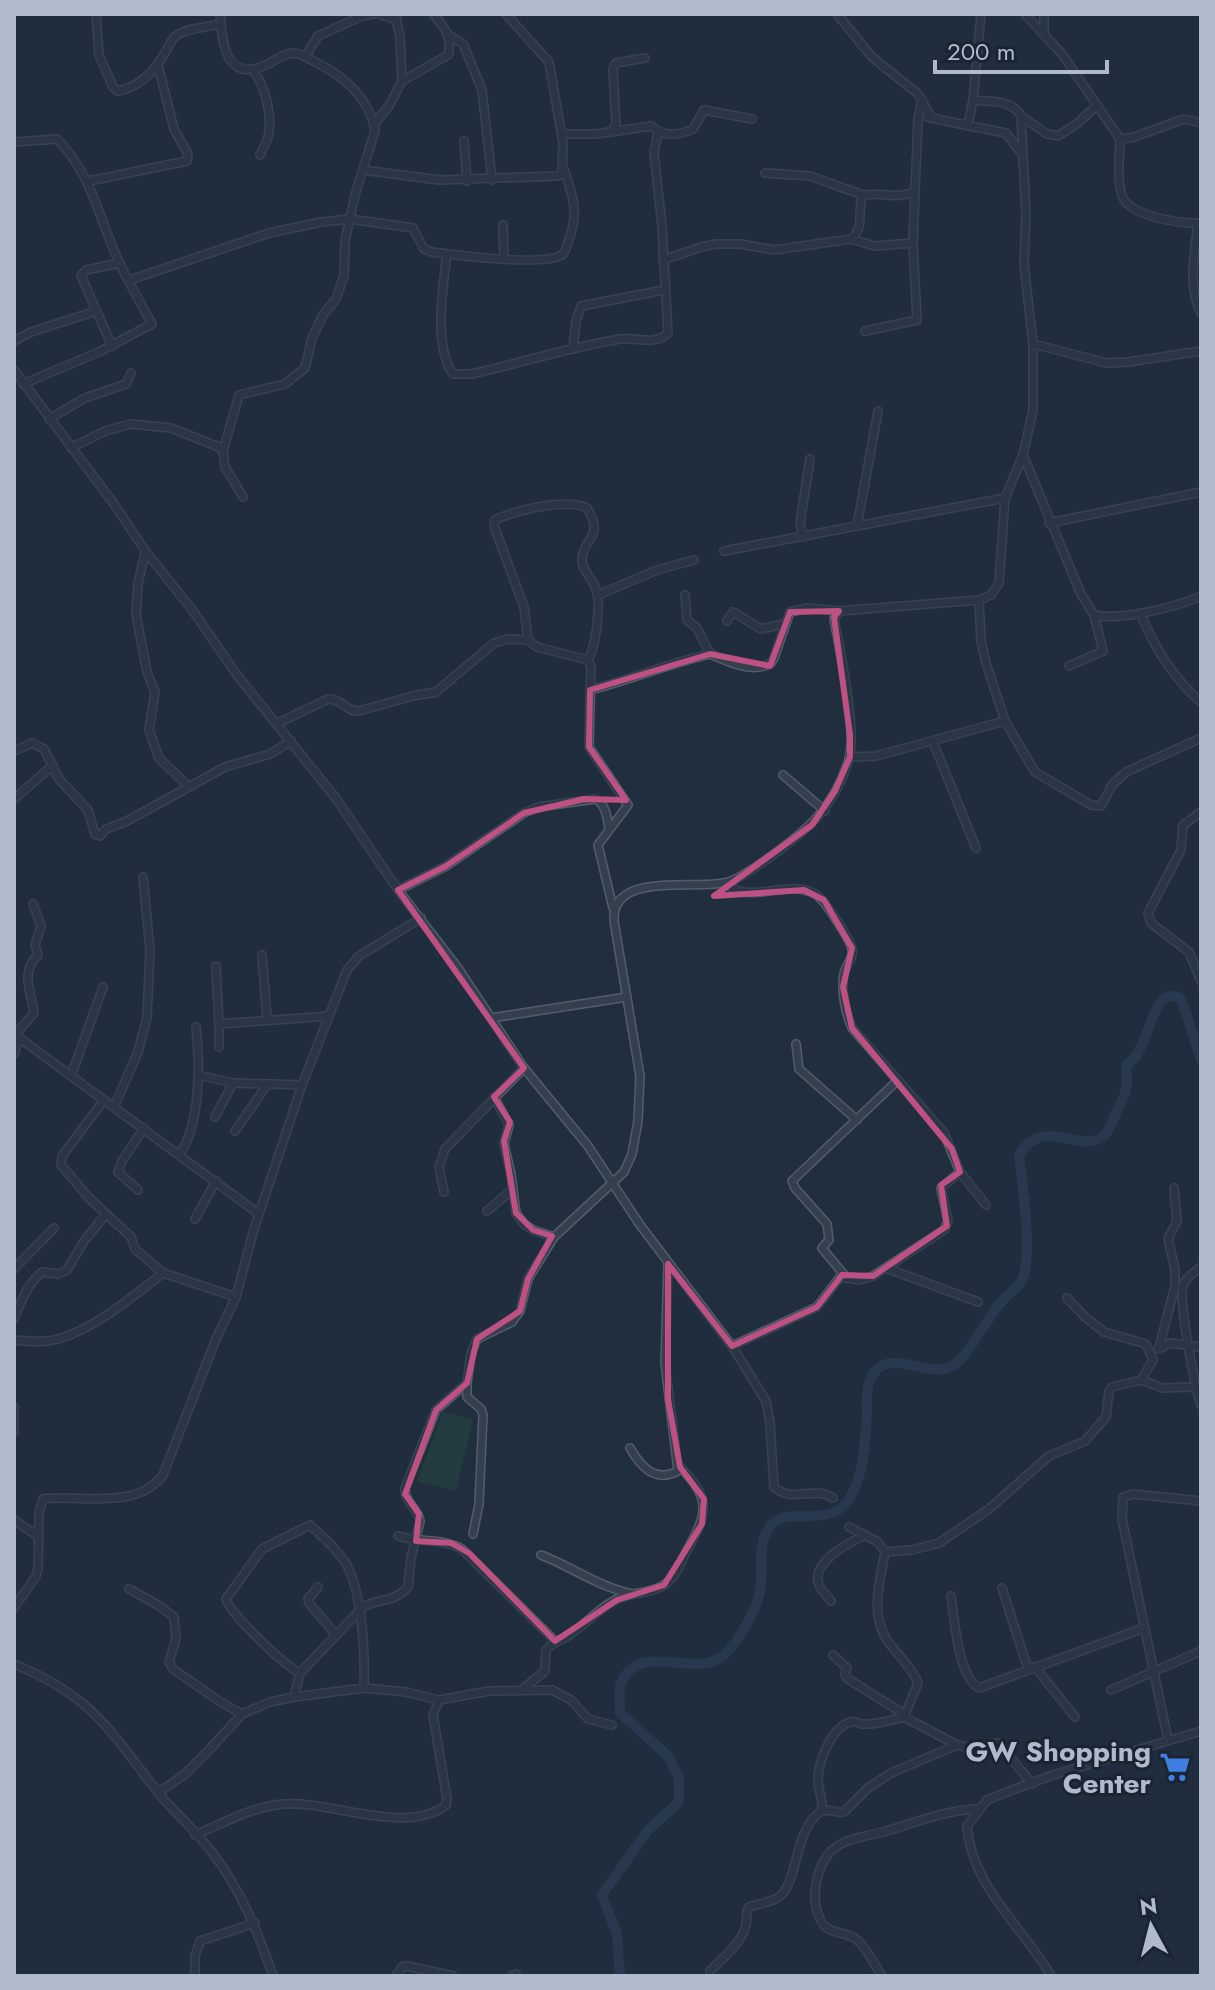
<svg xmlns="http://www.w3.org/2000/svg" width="1215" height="1990" viewBox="0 0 1215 1990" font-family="Jost,sans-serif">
	<rect width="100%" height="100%" fill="#212e3e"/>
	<!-- garden -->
	<path fill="#233c3f" d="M443,1412L473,1419L456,1491L417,1481Z"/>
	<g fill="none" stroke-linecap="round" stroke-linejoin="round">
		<!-- river -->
		<path stroke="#314765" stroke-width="10" d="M620,1976L617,1934L602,1895L648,1830L679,1802V1778L668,1756L620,1713C620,1705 618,1691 621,1683C641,1639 696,1681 725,1654C740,1639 756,1611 760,1591C764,1571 757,1550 767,1531C782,1501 824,1531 847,1502C864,1481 865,1441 867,1414C867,1401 865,1385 874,1373C890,1350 924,1375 947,1368C964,1363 973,1341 983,1328C988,1320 994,1311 1000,1303C1006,1296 1016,1290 1021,1282C1034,1259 1022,1183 1019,1155C1044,1114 1081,1156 1105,1135C1110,1129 1113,1120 1116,1113C1120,1105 1125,1097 1126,1089C1128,1081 1126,1072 1127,1064C1153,1050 1148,983 1181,998L1201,1060"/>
		<!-- street casing -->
		<g stroke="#535d6c" stroke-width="10">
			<g id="street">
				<path d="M96,14L99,55L113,87L118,91C140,87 155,71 166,51C169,46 171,39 177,35C188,28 207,27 221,24"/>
				<path d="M220,14C222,42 225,83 266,65C275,61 283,53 294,53C302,54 310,59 317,63C344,76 370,99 375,131L355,195L345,241L344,276L336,299L323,315L312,338L305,368L285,384L239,395L223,451"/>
				<path d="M379,14L397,20"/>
				<path d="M395,14L400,37L402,81"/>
				<path d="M837,14L872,57L918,94L931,117"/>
				<path d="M1025,14L1062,54L1120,139C1120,156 1116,182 1123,198C1133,217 1182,224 1201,223"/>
				<path d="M1044,14V33"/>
				<path d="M447,34L463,44L482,90L492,180"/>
				<path d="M305,57L318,36L362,16L374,14"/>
				<path d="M252,69C265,84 273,117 268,137C266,143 263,149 260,155"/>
				<path d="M1021,116L1047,134L1058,136L1078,123L1096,106"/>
				<path d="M927,117L965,125L969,120L973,100"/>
				<path d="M374,124L389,106L402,81L448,55C453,38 444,26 433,14"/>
				<path d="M965,125L1006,133L1021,153"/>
				<path d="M612,132L616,123L613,69L616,63L645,58"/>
				<path d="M562,134H596L651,126C664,137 677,136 693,129L704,110L752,119"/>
				<path d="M1120,139L1134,137L1184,119L1201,123"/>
				<path d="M464,141L467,181"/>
				<path d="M14,142L57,139C92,174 99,219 119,262C129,283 141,304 152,324L99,352L23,384"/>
				<path d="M363,170L439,180L557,176L562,174L563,143L549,62L506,14"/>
				<path d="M765,173L810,176L863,195"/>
				<path d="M89,181L187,161L188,154L174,129L158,65"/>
				<path d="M1198,223C1195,251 1187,287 1201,313"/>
				<path d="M503,225L504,259"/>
				<path d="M851,239C866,226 856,211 863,195C880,192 900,200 915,191L918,120L922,100"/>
				<path d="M447,254C443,287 433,345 453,374H471C521,363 570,347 620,339C636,337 655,346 668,333L662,226L654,153L658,132"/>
				<path d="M663,260L701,247L717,244H740L774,250L851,239L875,246L913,243"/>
				<path d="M130,280L269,233L321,222L350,219L413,228L424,249L432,252C455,255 547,267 563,254C566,251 567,245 568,242C579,214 574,198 564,170"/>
				<path d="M865,331L917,320L913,243L915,191"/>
				<path d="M14,341L31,332L96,311"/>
				<path d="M1033,344L1107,363L1128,362L1201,351"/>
				<path d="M112,346L81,276L86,270L120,263"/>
				<path d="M573,349L576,321L581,306L664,290"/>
				<path d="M14,370L114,504L146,552L193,611L237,675L335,797L398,890L458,968L524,1068L588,1146L640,1225L732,1346L766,1401L770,1423L774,1487C793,1504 814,1485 833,1498"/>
				<path d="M49,419L85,398L126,384L131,373"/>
				<path d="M71,448L105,431L131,424L171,428L219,447L223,451L225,467L243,497"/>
				<path d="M1023,455L1081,594L1094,615C1121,621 1176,607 1201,596"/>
				<path d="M1049,523L1201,492"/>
				<path d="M857,526L878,411"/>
				<path d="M803,537L800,523L810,459"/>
				<path d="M724,551L1005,498"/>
				<path d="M145,552L138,584L136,614L147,672L155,692L149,730L159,758L188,786"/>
				<path d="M598,595L657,570L694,560"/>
				<path d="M685,595L687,620L697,628L710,654C728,662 753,674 771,663L774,658L790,612L808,608L839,611"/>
				<path d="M979,600L981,641L986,663L1005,721L1035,772L1091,805L1101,806L1112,785L1126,772L1201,738"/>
				<path d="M1140,613C1155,648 1172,677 1201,702"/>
				<path d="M727,621L733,612L761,629L784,624"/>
				<path d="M588,660C596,646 602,601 595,587C592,578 581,569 582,559C584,536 605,538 587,508C567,498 516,510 495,520L494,526L524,607L528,640L537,647L588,660L591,666L589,747L628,805L598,845L613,908"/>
				<path d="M1069,666L1103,651L1094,615"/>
				<path d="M590,690C631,680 669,663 710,654"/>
				<path d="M278,723L328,699C343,699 346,712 359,711L413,696L436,692L494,643L508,639L528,640"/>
				<path d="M933,742L976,848"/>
				<path d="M14,751L32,743L44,749L59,779L88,810L95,834L100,836L106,829L127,821L225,767L270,754L291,741"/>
				<path d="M850,757L876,756L1005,721"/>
				<path d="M783,775L825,811"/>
				<path d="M14,799L53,765"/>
				<path d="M1201,812L1183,825L1181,850L1148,913L1151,923L1189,952L1201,981"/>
				<path d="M725,883C750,906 787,878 815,894C824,899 851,940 852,950C854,958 846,965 844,973C841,990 845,1012 852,1028L944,1133L960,1172L986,1205"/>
				<path d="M398,890L446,866L524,813L538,807L595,799C606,804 607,817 609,828"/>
				<path d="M262,955L267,1019"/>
				<path d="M216,966L219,1024"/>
				<path d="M491,1018L627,997"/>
				<path d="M14,1034L259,1214"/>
				<path d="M15,1035L34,1013C31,991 20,972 38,955L35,945L41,926L33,904"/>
				<path d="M796,1044L799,1069L857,1120"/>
				<path d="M219,1047V1024L329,1016"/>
				<path d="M14,1054L19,1038"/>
				<path d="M198,1075L233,1083L302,1085"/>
				<path d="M71,1076L103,987"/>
				<path d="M494,1097L509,1125L504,1144L511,1174L516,1213L524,1224L533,1230L554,1237"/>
				<path d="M104,1100L62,1156L61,1165L89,1198L131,1237L135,1249L163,1273L236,1297"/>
				<path d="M114,1107L138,1052L147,1017L150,950L143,877"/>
				<path d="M215,1117L233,1083"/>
				<path d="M235,1131L267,1085"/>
				<path d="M179,1155C201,1125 200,1062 196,1027"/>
				<path d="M138,1190L118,1172L122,1161L144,1128"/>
				<path d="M444,1192L439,1167L445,1149L524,1068"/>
				<path d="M487,1211L513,1189"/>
				<path d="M195,1219L216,1181"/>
				<path d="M1201,1267C1195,1272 1186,1277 1183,1285C1178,1300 1195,1387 1201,1405"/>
				<path d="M886,1268L978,1302"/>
				<path d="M14,1269L54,1228"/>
				<path d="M845,1276L822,1248L829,1240L827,1224L795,1188L792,1181L898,1080"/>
				<path d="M14,1319C21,1302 27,1284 42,1272L58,1274L67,1270L84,1241L106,1214"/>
				<path d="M14,1340C28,1341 44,1343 58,1339C96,1328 132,1297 163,1273"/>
				<path d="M732,1346L817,1307L840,1277L859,1280L873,1276L944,1230L948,1221L941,1188L960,1172"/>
				<path d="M1159,1348L1175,1286V1269L1168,1239L1177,1221L1174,1188"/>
				<path d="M1158,1349L1171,1343L1201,1347"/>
				<path d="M1141,1380L1163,1388L1195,1387"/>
				<path d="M467,1385V1397L481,1409L483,1415L479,1504L473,1534"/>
				<path d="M14,1407V1432"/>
				<path d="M630,1448C641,1467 655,1483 678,1471L665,1363L668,1264"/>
				<path d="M14,1520L39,1537"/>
				<path d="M849,1527L878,1542L885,1552C880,1581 869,1616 889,1643C898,1655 913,1669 918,1683L904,1717L957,1745L966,1747L999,1743L1032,1784"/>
				<path d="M398,1536C419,1543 443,1538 462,1549L555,1641"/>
				<path d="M885,1552L912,1550L939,1543L989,1509L1049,1456L1085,1441L1106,1417L1109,1391L1112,1387L1141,1380L1153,1360L1146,1344L1104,1332L1085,1317L1067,1298"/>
				<path d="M541,1555C572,1567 599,1587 632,1594"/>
				<path d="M318,1587L308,1599L309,1603L336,1635"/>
				<path d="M1002,1588L1028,1669"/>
				<path d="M129,1589L158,1605L174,1617L176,1639L169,1662L173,1669L219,1701L242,1714"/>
				<path d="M951,1596C955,1621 957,1674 979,1688L1144,1628"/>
				<path d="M831,1601C828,1597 821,1590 819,1585C810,1563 848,1543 864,1536"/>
				<path d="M14,1608L36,1576L38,1568L39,1512L43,1499C81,1494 136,1511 163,1475L216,1339L236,1297L254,1229L302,1085L347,970L359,956L421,918"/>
				<path d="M833,1655L847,1668L845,1675L848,1679L904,1714"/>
				<path d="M14,1664C96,1698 109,1731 161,1796C177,1815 196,1831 211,1851C240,1888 258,1932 273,1976"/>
				<path d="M1035,1667L1075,1717"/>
				<path d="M300,1673C285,1666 231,1615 226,1599L262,1549L310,1525C322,1536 336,1548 345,1562C363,1592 365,1654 364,1688"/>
				<path d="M524,1688L545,1671L546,1650C554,1641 563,1640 572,1633C588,1622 603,1604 622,1597C636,1592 652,1593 664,1585C675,1578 680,1565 685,1554C706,1516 714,1501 680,1467"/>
				<path d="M1111,1690L1201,1651"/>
				<path d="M294,1697L364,1688L406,1692L439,1700L489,1691L552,1690L571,1700L588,1719L612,1725"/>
				<path d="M1168,1740L1122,1519L1123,1497L1133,1494L1201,1501"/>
				<path d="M158,1793L185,1774L209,1750L242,1714L270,1702L294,1697L300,1673L363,1607C381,1597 392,1604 408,1587L411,1558L420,1521C418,1508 404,1502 405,1488L436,1410L467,1383L471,1353L477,1339L512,1322L520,1311L528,1279L554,1237L624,1172L632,1154L638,1121L640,1076L614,921C611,870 696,891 728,882C743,877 757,866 770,857C808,830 835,806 849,759C857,730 840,652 834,619L839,611L979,600L991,595L999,583L1005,498L1023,455L1033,410V344L1024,264L1026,214L1021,116C1012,99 990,102 973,100L981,14"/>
				<path d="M822,1810C823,1799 818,1790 818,1780C818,1762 831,1728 850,1722C858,1720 854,1723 862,1724C872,1725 894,1720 904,1717"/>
				<path d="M195,1835C224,1823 251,1807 283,1804C329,1800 407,1836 446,1805L447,1799L433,1715L439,1700"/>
				<path d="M710,1971C722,1959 742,1943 746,1925C748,1917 744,1915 749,1907C759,1904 771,1902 779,1897C798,1884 794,1830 820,1812C827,1807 836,1814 844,1812L868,1788L891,1773L957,1745"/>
				<path d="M195,1976V1956L200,1941L255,1923"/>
				<path d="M396,1976L402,1967L407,1966L453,1976"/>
				<path d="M512,1976L516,1974"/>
				<path d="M882,1976C874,1965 868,1949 857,1940C846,1930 829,1936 821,1921C809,1899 816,1862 836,1847C848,1838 868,1836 883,1832C915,1823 945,1810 978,1809"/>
				<path d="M1051,1976C1022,1925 972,1888 967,1826L987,1800L999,1795L1050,1776L1201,1731"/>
			</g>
		</g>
		<!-- street -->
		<use href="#street" stroke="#353f4e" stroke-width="7"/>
	</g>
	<!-- marked area -->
	<path d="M0 0H1215V1990H0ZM839,611L834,617L850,735V757L835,791L812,825L714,896L804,890L824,900L852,948L843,987L852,1028L952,1149L960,1172L941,1185L947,1226L873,1276L842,1275L817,1307L732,1346L668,1264V1399L680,1467L704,1499L702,1524L664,1585L617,1600L555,1641L469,1553L451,1543L416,1541L419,1514L405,1494L436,1410L467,1383L477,1339L520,1311L528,1279L552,1236L533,1230L516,1213L504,1141L510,1122L494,1097L524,1068L398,890L446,866L524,813L584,799L626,800L589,747L590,690L710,654L770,666L790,612Z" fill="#212e3e" fill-opacity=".55" fill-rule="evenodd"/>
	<path fill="none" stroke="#bc5182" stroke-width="6" stroke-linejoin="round" d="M839,611L834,617L850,735V757L835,791L812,825L714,896L804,890L824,900L852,948L843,987L852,1028L952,1149L960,1172L941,1185L947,1226L873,1276L842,1275L817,1307L732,1346L668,1264V1399L680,1467L704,1499L702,1524L664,1585L617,1600L555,1641L469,1553L451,1543L416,1541L419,1514L405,1494L436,1410L467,1383L477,1339L520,1311L528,1279L552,1236L533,1230L516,1213L504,1141L510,1122L494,1097L524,1068L398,890L446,866L524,813L584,799L626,800L589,747L590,690L710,654L770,666L790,612Z"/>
	<!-- icons -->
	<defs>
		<g id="supermarket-bare" transform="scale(2.4)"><path d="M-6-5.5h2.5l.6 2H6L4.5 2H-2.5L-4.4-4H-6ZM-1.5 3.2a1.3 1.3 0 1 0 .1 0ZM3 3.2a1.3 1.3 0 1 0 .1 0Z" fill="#3f7fe0" stroke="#1a2533" stroke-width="2.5" paint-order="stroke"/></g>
	</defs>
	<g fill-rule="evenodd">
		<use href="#supermarket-bare" x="1175" y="1767"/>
	</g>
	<g text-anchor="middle" stroke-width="6" stroke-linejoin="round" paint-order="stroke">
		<!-- poi labels -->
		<g font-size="28" font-weight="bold" fill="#b1baca" stroke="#1a2533" text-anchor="end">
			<text x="1151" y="1761">GW Shopping<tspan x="1151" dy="32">Center</tspan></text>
		</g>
	</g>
	<!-- border -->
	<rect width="1215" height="1990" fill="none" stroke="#b1baca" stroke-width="32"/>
	<!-- north arrow -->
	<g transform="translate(1151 1926) rotate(353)" stroke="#1a2533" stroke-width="6" paint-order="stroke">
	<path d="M0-6L14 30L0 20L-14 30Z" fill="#b1baca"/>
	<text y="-12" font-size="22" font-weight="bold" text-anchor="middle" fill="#b1baca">N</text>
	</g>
	<!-- scale -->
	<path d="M935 60v12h172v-12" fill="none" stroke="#b1baca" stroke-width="4"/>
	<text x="947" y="60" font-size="24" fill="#b1baca" stroke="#1a2533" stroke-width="6" paint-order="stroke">200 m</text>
</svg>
